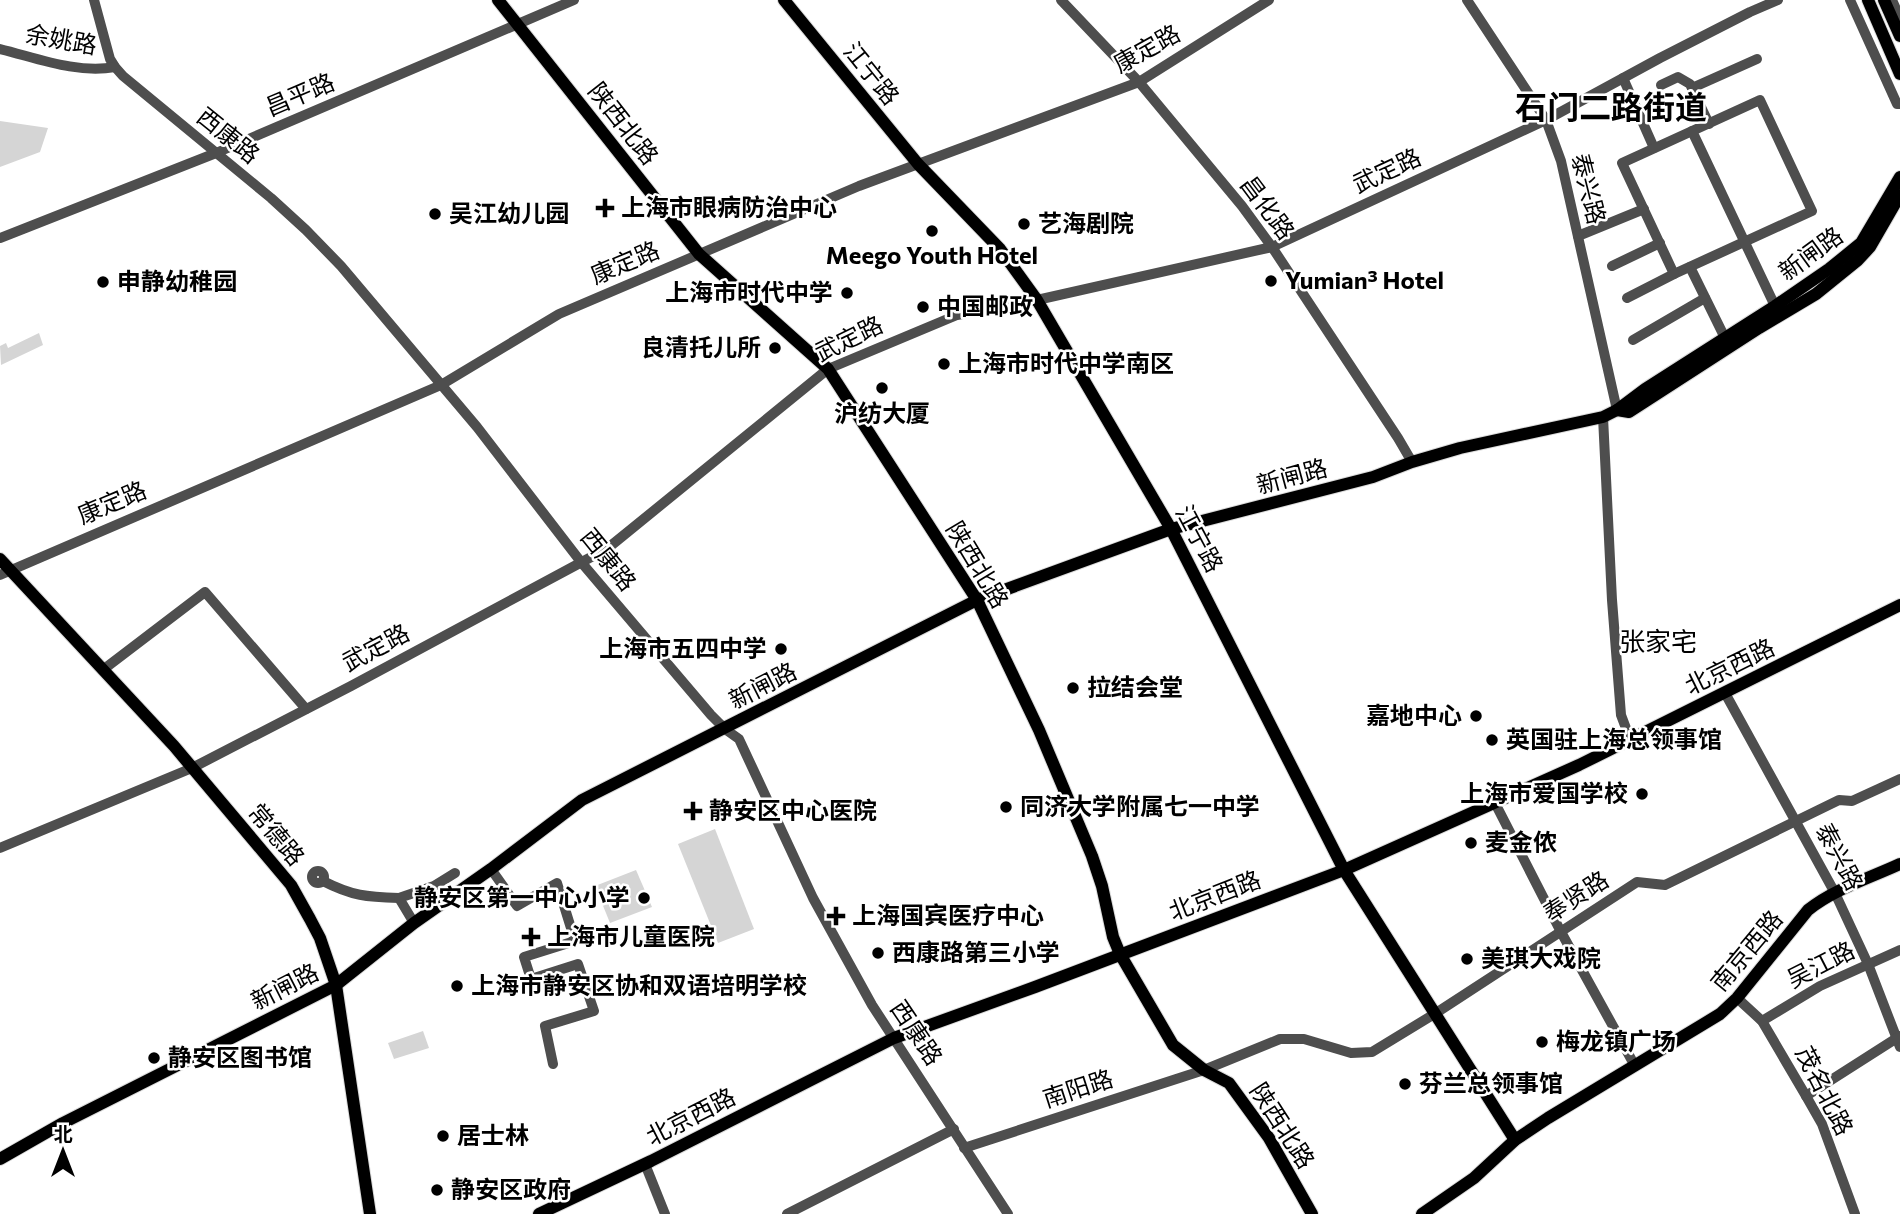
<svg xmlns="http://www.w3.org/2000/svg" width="1900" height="1214" viewBox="0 0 1900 1214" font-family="Commissioner,'Noto Sans SC',sans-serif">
	<rect width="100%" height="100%" fill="#fff"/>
	<!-- green -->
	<g fill="#d5d5d5">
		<path d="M0,121L48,128L40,152L0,167Z"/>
		<path d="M39,333L43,345L1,365L0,346L6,343L8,348Z"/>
		<path d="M715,829L754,929L718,943L678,844Z"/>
		<path d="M636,870L652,907L610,923L595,886Z"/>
		<path d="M423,1031L429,1048L394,1059L388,1043Z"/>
	</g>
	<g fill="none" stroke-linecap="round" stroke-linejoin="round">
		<!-- major casing -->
		<g stroke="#dbdbdb" stroke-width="14">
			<g id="major">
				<path d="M498,0L699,254L828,369L977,600L1039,730L1092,856L1102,886L1113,937L1120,954L1173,1045L1204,1070L1229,1083L1269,1138L1312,1214"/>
				<path d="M784,0L918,164L1000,249L1037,300L1171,529L1344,870L1515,1140"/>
				<path d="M1868,0L1900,74"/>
				<path d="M1884,0L1900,36"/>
				<path d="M1617,410L1629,412L1759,328L1816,294L1858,260L1870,247L1900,195"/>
				<path d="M0,559L174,746L291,885L310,919L320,938L336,985L370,1214"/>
				<path d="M0,1159L63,1123L336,985L414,923L491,869L582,800L977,600L1171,529L1373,477L1412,462L1460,448L1603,417L1617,410L1645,389L1775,306L1829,269L1861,243L1900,177"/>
				<path d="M539,1214L651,1161L894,1038L1035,987L1344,870L1579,765L1900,605"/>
				<path d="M1422,1214L1474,1178L1515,1140L1548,1118L1720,1014L1737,998L1808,910C1834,889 1870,878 1900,864"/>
			</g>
		</g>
		<!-- minor -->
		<g stroke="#4e4e4e" stroke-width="10">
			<path d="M94,0L110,59L115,67L123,76L271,198L306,230L341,266L477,427L581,562L711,715L725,729L739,739L813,898L872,1005L1008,1214"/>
			<path d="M1061,0L1139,82L1242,206L1272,247L1398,438L1412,462"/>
			<path d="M1467,0L1546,120L1561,161L1617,410"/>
			<path d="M1850,0L1897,104H1900"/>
			<path d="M1892,0L1900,18"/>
			<path d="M0,49C37,58 77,74 115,67"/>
			<path d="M1623,78L1654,148"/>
			<path d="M1661,85L1678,77L1690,84L1709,124"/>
			<path d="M1692,88L1757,59"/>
			<path d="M1760,100L1812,211L1674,274L1622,163Z"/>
			<path d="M1692,131L1775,306"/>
			<path d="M1578,236L1644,209"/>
			<path d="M0,238L216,153L574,0"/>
			<path d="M1612,266L1660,243"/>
			<path d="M1690,267L1725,338"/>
			<path d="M1627,298L1674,274"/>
			<path d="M1633,340L1705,298"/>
			<path d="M1603,417L1612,600L1621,715L1630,739"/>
			<path d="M0,575L441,385L559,314L859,186L1139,82L1269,0"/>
			<path d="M104,669L205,592L306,709"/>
			<path d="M1725,693L1835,893L1868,964L1900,1047"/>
			<path d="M1495,803L1561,932L1635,1066"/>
			<path d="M0,848L192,768L351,686L608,548L828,369L957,315L1037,300L1272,247L1546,120L1660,58L1750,12L1778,0"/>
			<path d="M491,869L517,906L557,883L575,941L524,957L531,979L578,964L594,1011L545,1026L553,1064"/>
			<circle cx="318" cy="877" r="6"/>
			<path d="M323,881C352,896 367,897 399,898"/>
			<path d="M414,923L399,898L434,886L455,873"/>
			<path d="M1737,998L1762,1021L1806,1096L1822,1124L1855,1214"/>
			<path d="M1762,1021L1820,986L1900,950"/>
			<path d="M1806,1096L1900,1036"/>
			<path d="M964,1148L1204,1070L1280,1039H1304L1351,1053L1372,1052L1436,1013L1637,882L1665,885L1839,800L1852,801L1900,779"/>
			<path d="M645,1164L665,1214"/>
			<path d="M787,1214L954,1129"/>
		</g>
		<!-- major -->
		<use href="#major" stroke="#000" stroke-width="12"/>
	</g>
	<!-- markers -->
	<g fill="#000" stroke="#fff" stroke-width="2.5">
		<path d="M601.5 197.5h7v7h7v7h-7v7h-7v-7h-7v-7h7z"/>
		<circle cx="435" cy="214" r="7"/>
		<circle cx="1024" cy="224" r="7"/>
		<circle cx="932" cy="231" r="7"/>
		<circle cx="1271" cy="281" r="7"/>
		<circle cx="103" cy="282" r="7"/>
		<circle cx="847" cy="293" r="7"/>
		<circle cx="923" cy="307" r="7"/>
		<circle cx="775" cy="348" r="7"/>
		<circle cx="944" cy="364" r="7"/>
		<circle cx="882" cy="388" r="7"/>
		<circle cx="781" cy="649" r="7"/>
		<circle cx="1073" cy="688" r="7"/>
		<circle cx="1476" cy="716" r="7"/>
		<circle cx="1492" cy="740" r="7"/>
		<circle cx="1642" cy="794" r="7"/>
		<circle cx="1006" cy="807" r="7"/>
		<path d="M689.5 800.5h7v7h7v7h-7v7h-7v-7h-7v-7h7z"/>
		<circle cx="1471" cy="843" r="7"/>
		<circle cx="644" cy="898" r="7"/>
		<path d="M832.5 905.5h7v7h7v7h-7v7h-7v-7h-7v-7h7z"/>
		<path d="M527.5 926.5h7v7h7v7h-7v7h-7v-7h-7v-7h7z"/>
		<circle cx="878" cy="953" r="7"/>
		<circle cx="1467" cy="959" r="7"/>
		<circle cx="457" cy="986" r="7"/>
		<circle cx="1542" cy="1042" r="7"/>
		<circle cx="154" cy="1058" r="7"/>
		<circle cx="1405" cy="1084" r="7"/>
		<circle cx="443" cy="1136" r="7"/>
		<circle cx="437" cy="1190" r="7"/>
	</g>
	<g text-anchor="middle" stroke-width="5" stroke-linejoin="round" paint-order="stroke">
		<!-- street labels -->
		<g font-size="24" fill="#000" stroke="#fff">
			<text transform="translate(61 40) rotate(10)" y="8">余姚路</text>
			<text transform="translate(1147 49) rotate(-29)" y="8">康定路</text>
			<text transform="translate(871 74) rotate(51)" y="8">江宁路</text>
			<text transform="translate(300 95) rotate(-23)" y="8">昌平路</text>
			<text transform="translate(623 124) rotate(52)" y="8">陕西北路</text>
			<text transform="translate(228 136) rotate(39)" y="8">西康路</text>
			<text transform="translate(1387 171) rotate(-25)" y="8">武定路</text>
			<text transform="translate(1588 189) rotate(76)" y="8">泰兴路</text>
			<text transform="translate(1267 208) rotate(53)" y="8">昌化路</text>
			<text transform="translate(1811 254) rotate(-36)" y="8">新闸路</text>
			<text transform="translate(625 263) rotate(-23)" y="8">康定路</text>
			<text transform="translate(849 339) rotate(-26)" y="8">武定路</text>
			<text transform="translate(1292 477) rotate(-15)" y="8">新闸路</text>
			<text transform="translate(112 503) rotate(-23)" y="8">康定路</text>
			<text transform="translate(1199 539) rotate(62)" y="8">江宁路</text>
			<text transform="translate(608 560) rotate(51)" y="8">西康路</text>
			<text transform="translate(977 565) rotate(59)" y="8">陕西北路</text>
			<text transform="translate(376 648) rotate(-28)" y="8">武定路</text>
			<text transform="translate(1730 667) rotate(-26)" y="8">北京西路</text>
			<text transform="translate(763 686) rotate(-27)" y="8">新闸路</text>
			<text transform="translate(276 835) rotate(50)" y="8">常德路</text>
			<text transform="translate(1839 857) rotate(62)" y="8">泰兴路</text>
			<text transform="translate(1215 896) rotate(-21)" y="8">北京西路</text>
			<text transform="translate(1576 897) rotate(-33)" y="8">奉贤路</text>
			<text transform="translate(1747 951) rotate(-50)" y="8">南京西路</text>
			<text transform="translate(1821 965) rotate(-27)" y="8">吴江路</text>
			<text transform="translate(285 987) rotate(-27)" y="8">新闸路</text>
			<text transform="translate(916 1033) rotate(56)" y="8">西康路</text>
			<text transform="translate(1078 1089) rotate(-18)" y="8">南阳路</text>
			<text transform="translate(1824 1091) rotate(63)" y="8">茂名北路</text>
			<text transform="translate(691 1117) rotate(-27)" y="8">北京西路</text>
			<text transform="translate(1282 1126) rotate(57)" y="8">陕西北路</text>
		</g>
		<!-- poi labels -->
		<g font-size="24" font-weight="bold" fill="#000" stroke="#fff" text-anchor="start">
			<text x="621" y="216">上海市眼病防治中心</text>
			<text x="449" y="222">吴江幼儿园</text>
			<text x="1038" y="232">艺海剧院</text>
			<text x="932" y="264" text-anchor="middle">Meego Youth Hotel</text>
			<text x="1285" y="289">Yumian³ Hotel</text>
			<text x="117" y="290">申静幼稚园</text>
			<text x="833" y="301" text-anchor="end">上海市时代中学</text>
			<text x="937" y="315">中国邮政</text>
			<text x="761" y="356" text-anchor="end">良清托儿所</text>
			<text x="958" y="372">上海市时代中学南区</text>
			<text x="882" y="422" text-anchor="middle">沪纺大厦</text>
			<text x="767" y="657" text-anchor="end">上海市五四中学</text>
			<text x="1087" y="696">拉结会堂</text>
			<text x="1462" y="724" text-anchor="end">嘉地中心</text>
			<text x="1506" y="748">英国驻上海总领事馆</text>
			<text x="1628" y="802" text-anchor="end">上海市爱国学校</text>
			<text x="1020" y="815">同济大学附属七一中学</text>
			<text x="709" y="819">静安区中心医院</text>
			<text x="1485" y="851">麦金侬</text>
			<text x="630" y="906" text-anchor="end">静安区第一中心小学</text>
			<text x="852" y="924">上海国宾医疗中心</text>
			<text x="547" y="945">上海市儿童医院</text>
			<text x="892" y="961">西康路第三小学</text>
			<text x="1481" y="967">美琪大戏院</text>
			<text x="471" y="994">上海市静安区协和双语培明学校</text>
			<text x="1556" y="1050">梅龙镇广场</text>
			<text x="168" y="1066">静安区图书馆</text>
			<text x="1419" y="1092">芬兰总领事馆</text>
			<text x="457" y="1144">居士林</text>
			<text x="451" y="1198">静安区政府</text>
		</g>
		<!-- neighbourhood labels -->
		<g font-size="26" fill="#000" stroke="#fff">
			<text x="1658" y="651">张家宅</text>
		</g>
		<!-- district labels -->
		<g font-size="32" font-weight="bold" fill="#000" stroke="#fff">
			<text x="1611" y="119">石门二路街道</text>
		</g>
	</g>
	<!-- north arrow -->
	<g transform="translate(63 1151)" stroke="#ffffff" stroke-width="5" paint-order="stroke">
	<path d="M0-5L12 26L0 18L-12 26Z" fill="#000000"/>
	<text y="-10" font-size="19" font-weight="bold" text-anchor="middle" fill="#000000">北</text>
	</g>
</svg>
